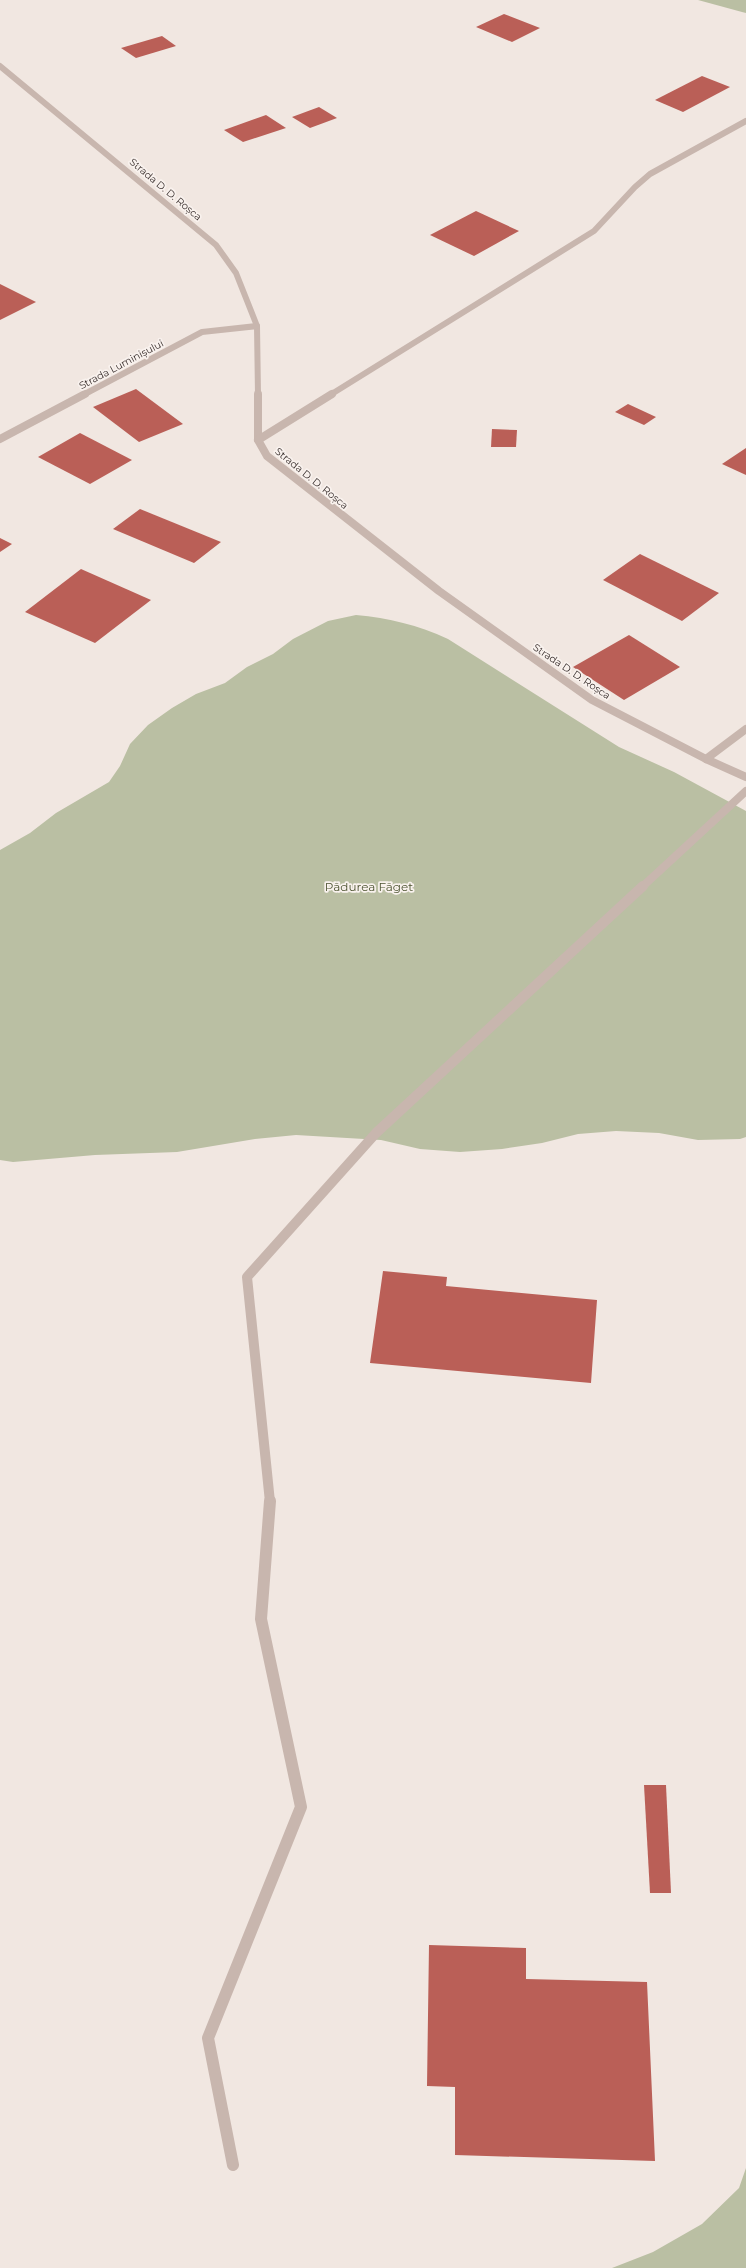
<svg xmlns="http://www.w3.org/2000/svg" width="746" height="2268" viewBox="0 0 746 2268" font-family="Montserrat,sans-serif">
	<rect width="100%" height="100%" fill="#f1e7e1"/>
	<!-- green -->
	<g fill="#babfa3">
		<path d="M698,0H746V13L742,12Z"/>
		<path d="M356,615C389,618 418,625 448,639L619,747L674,772L746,811V1137L740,1139L698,1140L659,1133L616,1131L578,1134L542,1143L502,1149L460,1152L420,1149L381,1140L296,1135L255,1139L177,1152L95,1155L13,1162L0,1160V850L30,833L56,813L109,782L120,766L130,744L148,725L172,708L196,694L225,683L247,667L273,654L293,639L328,621Z"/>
		<path d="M746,2168V2268H612L653,2252L702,2224L739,2188Z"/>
	</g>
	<!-- building -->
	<g fill="#ba5f57">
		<path d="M504,14L540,28L512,42L476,27Z"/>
		<path d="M162,36L176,46L136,58L121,48Z"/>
		<path d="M702,76L730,87L683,112L655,100Z"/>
		<path d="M319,107L337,118L310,128L292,117Z"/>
		<path d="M266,115L286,128L243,142L224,130Z"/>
		<path d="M476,211L519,231L474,256L430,235Z"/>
		<path d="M0,284L36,302L0,320Z"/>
		<path d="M136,389L183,424L139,442L93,407Z"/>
		<path d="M628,404L656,417L644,425L615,412Z"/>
		<path d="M492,429L517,430L516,447H491Z"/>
		<path d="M80,433L132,460L90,484L38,457Z"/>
		<path d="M746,448V475L722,464Z"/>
		<path d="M140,509L221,542L194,563L113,529Z"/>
		<path d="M0,538L12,544L0,552Z"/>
		<path d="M640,554L719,593L682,621L603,580Z"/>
		<path d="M81,569L151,600L95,643L25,612Z"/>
		<path d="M629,635L680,667L624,700L573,667Z"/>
		<path d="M383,1271L447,1277L446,1286L597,1300L591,1383L370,1363Z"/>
		<path d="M644,1785H666L671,1893H650Z"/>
		<path d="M429,1945L526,1948V1979L647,1982L655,2161L455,2155V2087L427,2086Z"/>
	</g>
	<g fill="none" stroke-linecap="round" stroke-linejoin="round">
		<!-- minor-far3 -->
		<g stroke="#c8b6ae" stroke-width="6">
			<path d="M0,66L216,245L236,273L257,326L258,395"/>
			<path d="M83,395L202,332L257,326"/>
			<path d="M330,395L594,231L635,187L650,174L746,121"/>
		</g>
		<!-- minor-far2 -->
		<g stroke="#c8b6ae" stroke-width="8">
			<path d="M258,394V440L267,456L439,591L592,700L706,759L746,777"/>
			<path d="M0,439L85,394"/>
			<path d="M258,440L332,394"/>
			<path d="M706,759L746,729"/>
			<path d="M642,887L746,791"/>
		</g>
		<!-- minor-far1 -->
		<path stroke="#c8b6ae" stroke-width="10" d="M270,1502L247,1277L376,1133L643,886"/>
		<!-- minor -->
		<path stroke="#c8b6ae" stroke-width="12" d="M233,2165L208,2038L301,1807L261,1619L270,1501"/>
	</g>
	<g text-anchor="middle" stroke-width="3.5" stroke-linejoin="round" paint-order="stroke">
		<!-- far-street labels -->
		<g font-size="10" fill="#382e2c" stroke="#f9f2ee">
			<text transform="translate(166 189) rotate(40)" y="4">Strada D. D. Roșca</text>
			<text transform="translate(121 364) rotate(-28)" y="4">Strada Luminișului</text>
			<text transform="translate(312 478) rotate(39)" y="4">Strada D. D. Roșca</text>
			<text transform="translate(572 671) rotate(34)" y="4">Strada D. D. Roșca</text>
		</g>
		<!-- park labels -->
		<g font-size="12" fill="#4d5432" stroke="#f9f2ee">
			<text x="369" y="891">Pădurea Făget</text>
		</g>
	</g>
</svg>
